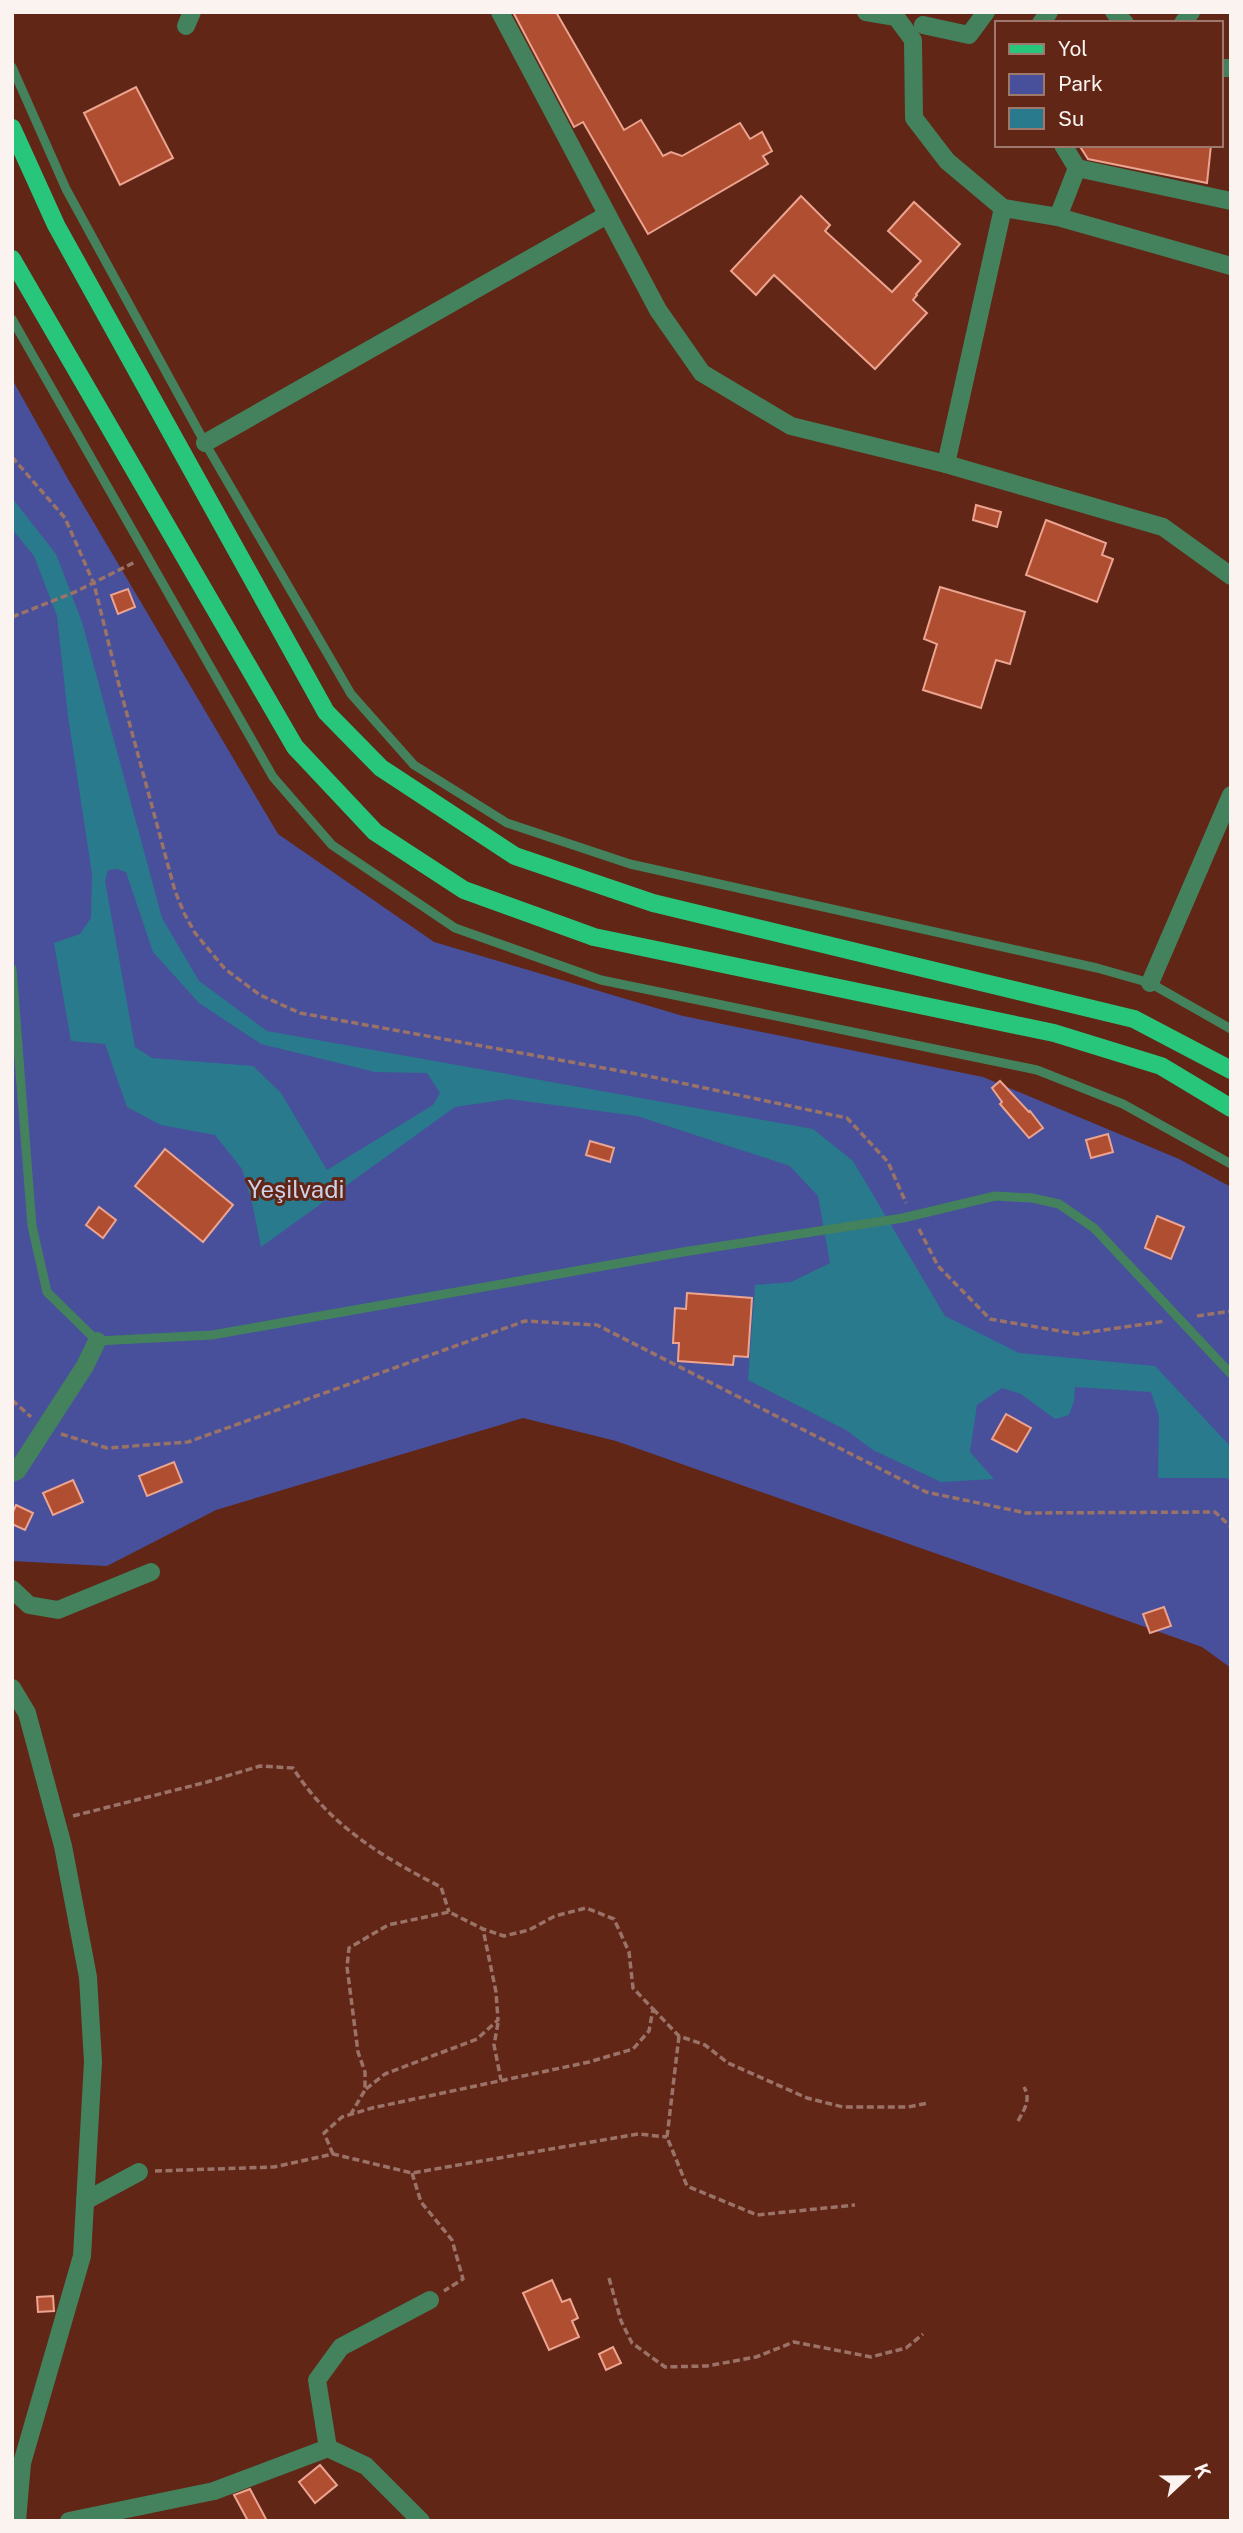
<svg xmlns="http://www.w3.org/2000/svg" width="1243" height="2533" viewBox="0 0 1243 2533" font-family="'Public Sans',sans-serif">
	<rect width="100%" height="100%" fill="#612616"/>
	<!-- green -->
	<path fill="#48509b" d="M12,379L68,479L278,834L434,942L683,1016L983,1077L1179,1159L1231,1187V1668L1202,1647L616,1441L523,1418L216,1510L107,1566L12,1561Z"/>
	<!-- water -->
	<path fill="#297a8d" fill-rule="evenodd" d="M12,498L56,554L82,622L162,918L199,981L267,1031L813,1129L853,1161L945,1316L1019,1353L1155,1366L1231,1447V1481L1227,1478H1158L1159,1416L1151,1392L1075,1387L1074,1401L1069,1415L1055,1419L1021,1394L1002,1388L977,1405L970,1452L994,1479L941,1482L873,1450L846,1430L748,1380L755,1285L791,1282L830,1263L818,1196L790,1166L637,1116L509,1099L455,1107L261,1247L252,1202L242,1169L215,1135L161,1125L127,1107L105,1044L71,1041L54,943L80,934L91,918L92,874L68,716L57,616L34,556L12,529ZM117,869L126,872L153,952L199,1003L261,1044L375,1072L427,1073L440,1093L433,1105L327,1170L281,1093L253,1066L152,1058L135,1047L105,881L108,870Z"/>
	<!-- building -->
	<g fill="#b04e32" stroke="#eca490" stroke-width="2">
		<path d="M513,12H556L624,130L641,120L663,156L671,152L682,156L740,123L750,139L762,132L772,151L763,156L768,164L648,234L583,122L574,127Z"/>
		<path d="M136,87L173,158L120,185L84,113Z"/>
		<path d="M1079,145H1211L1207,183L1088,159Z"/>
		<path d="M801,196L830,225L825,231L892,292L921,261L888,231L914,202L960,244L916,294L917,295L913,300L927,313L875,369L774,275L756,295L731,271Z"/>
		<path d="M976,505L1001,512L997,527L973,520Z"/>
		<path d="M1046,520L1106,543L1102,555L1113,559L1097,602L1026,575Z"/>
		<path d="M940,587L1025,612L1010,664L996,660L981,708L923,690L937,644L924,639Z"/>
		<path d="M128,589L135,607L118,614L111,595Z"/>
		<path d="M1000,1081L1029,1112L1030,1111L1043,1128L1029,1138L1000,1104L1002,1102L992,1088Z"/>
		<path d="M1108,1134L1113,1152L1091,1158L1086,1140Z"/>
		<path d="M590,1141L614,1148L610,1162L586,1155Z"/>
		<path d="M165,1149L233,1205L203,1242L135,1186Z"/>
		<path d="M99,1207L116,1220L103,1238L86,1225Z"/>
		<path d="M1157,1216L1184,1227L1171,1259L1145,1248Z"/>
		<path d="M687,1293L752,1298L748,1357L734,1356L733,1365L678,1361L679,1343H673L675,1308L686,1309Z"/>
		<path d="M1006,1414L1031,1428L1017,1452L992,1439Z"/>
		<path d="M174,1462L182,1482L147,1496L139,1476Z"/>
		<path d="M73,1480L83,1502L53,1515L43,1493Z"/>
		<path d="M16,1505L33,1513L25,1530L12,1524V1514Z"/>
		<path d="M1164,1607L1171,1626L1150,1633L1143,1614Z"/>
		<path d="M552,2280L562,2302L570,2299L578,2318L572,2321L579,2337L549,2350L523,2293Z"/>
		<path d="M53,2296L54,2311L38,2312L37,2297Z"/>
		<path d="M613,2347L621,2363L606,2370L599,2354Z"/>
		<path d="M320,2465L337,2485L315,2503L299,2482Z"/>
		<path d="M250,2489L267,2521H248L234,2495Z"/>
	</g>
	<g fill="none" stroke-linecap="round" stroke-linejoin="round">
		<!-- path -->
		<g stroke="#9a7267" stroke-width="3.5" stroke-dasharray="7 3.5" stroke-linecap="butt">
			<path d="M12,457L65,518L94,584L118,681L175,891L184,913L195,933L225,969L260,995L300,1013L648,1076L847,1118L888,1162L906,1203"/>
			<path d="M12,617L75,592L135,562"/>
			<path d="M919,1229L938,1266L990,1319L1077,1334L1165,1321"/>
			<path d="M1197,1316L1231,1311"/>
			<path d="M12,1400L31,1417"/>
			<path d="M61,1434L107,1448L188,1442L525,1321L597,1325L926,1492L1026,1513L1215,1512L1231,1527"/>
			<path d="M73,1816L207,1782L260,1766L293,1768C329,1825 382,1857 441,1887L449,1912"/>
			<path d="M653,2009L679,2036L705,2045L728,2063L807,2098L843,2107H908L928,2103"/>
			<path d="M498,2023L494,2045L501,2080"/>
			<path d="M679,2036L667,2137L687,2186L757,2215L855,2205"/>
			<path d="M366,2089L385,2074L477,2039L498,2020L496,1992L483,1929"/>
			<path d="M1018,2121C1025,2108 1031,2100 1024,2087"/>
			<path d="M333,2154L324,2133L342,2117L372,2108L589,2062L633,2049L649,2031L653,2009L633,1988L629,1952L614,1919L586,1908L555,1916L529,1930L504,1936L483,1929L449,1912L388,1925L349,1948L347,1967L358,2052L365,2072V2090L351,2114"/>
			<path d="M155,2171L274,2167L333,2154L412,2173L638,2134L667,2137"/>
			<path d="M412,2173L421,2202L452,2240L463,2279L444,2291"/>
			<path d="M609,2278L621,2321L632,2343L665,2367L707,2366L729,2362L756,2357L794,2342L871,2357L906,2348L923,2334"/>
		</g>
		<!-- service -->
		<g stroke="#43825d" stroke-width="9">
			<path d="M12,67L66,189L205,443L351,694L414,765L507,823L630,864L1097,968L1150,983L1231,1029"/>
			<path d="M12,319L273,777L332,845L455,928L601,980L1037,1070L1123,1104L1231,1164"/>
			<path d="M12,969L32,1226L47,1292L97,1341L212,1335L683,1252L903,1218L995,1196L1032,1198L1059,1204L1094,1228L1231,1374"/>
		</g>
		<!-- minor -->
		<g stroke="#43825d" stroke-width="18">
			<path d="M500,12L658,310L702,373L791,426L946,464"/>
			<path d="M866,12L896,17L913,40L914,118L947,161L1003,208L946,464L1163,527L1231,576"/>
			<path d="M1114,12L1125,23"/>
			<path d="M1041,23L1049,12"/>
			<path d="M1183,23L1191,12"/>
			<path d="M923,25L969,35L986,12"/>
			<path d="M186,26L192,12"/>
			<path d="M1220,68H1231"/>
			<path d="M1063,145L1077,168L1231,201"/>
			<path d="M1003,208L1058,217L1231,266"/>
			<path d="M1058,217L1077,168"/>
			<path d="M205,443L607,215"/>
			<path d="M1150,983L1231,795"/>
			<path d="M12,1473L17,1471L85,1366L97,1341"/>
			<path d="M12,1688L27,1713L63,1846L88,1977L93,2062L82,2256L22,2463L17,2521"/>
			<path d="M85,2201L139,2172"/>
			<path d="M328,2448L317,2380L341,2347L430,2300"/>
			<path d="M69,2521L214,2491L328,2448L366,2466L421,2521"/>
		</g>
		<!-- tertiary -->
		<path stroke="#43825d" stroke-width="18" d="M12,1589L29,1605L58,1610L151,1572"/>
		<!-- primary -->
		<g stroke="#28c67b" stroke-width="18">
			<path d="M12,128L56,225L326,712L381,768L515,856L653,903L1134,1019L1231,1070"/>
			<path d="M12,259L295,747L375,832L464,890L594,937L1054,1033L1161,1066L1231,1108"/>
		</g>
	</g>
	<g text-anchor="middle" stroke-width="6" stroke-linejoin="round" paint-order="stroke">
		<!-- park labels -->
		<g font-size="24" fill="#cdd2e9" stroke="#612616">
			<text x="296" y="1198">Yeşilvadi</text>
		</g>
	</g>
	<!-- border -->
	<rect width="1243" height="2533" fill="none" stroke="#faf3f0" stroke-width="28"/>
	<!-- legend -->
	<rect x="995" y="21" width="228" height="126" fill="#612616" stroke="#9e786d" stroke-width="2"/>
	<rect x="1009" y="44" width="35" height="10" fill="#28c67b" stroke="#9e786d" stroke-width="2"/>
	<text x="1058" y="56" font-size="21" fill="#faf3f0">Yol</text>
	<rect x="1009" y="74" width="35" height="21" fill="#48509b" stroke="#9e786d" stroke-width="2"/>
	<text x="1058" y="91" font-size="21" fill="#faf3f0">Park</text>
	<rect x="1009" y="108" width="35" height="21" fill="#297a8d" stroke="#9e786d" stroke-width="2"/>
	<text x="1058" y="126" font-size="21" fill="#faf3f0">Su</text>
	<!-- north arrow -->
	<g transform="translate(1187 2477) rotate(68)" stroke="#612616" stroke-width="5" paint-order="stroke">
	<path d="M0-5L12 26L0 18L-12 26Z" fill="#faf3f0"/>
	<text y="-10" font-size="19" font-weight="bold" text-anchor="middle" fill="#faf3f0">K</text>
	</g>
</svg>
